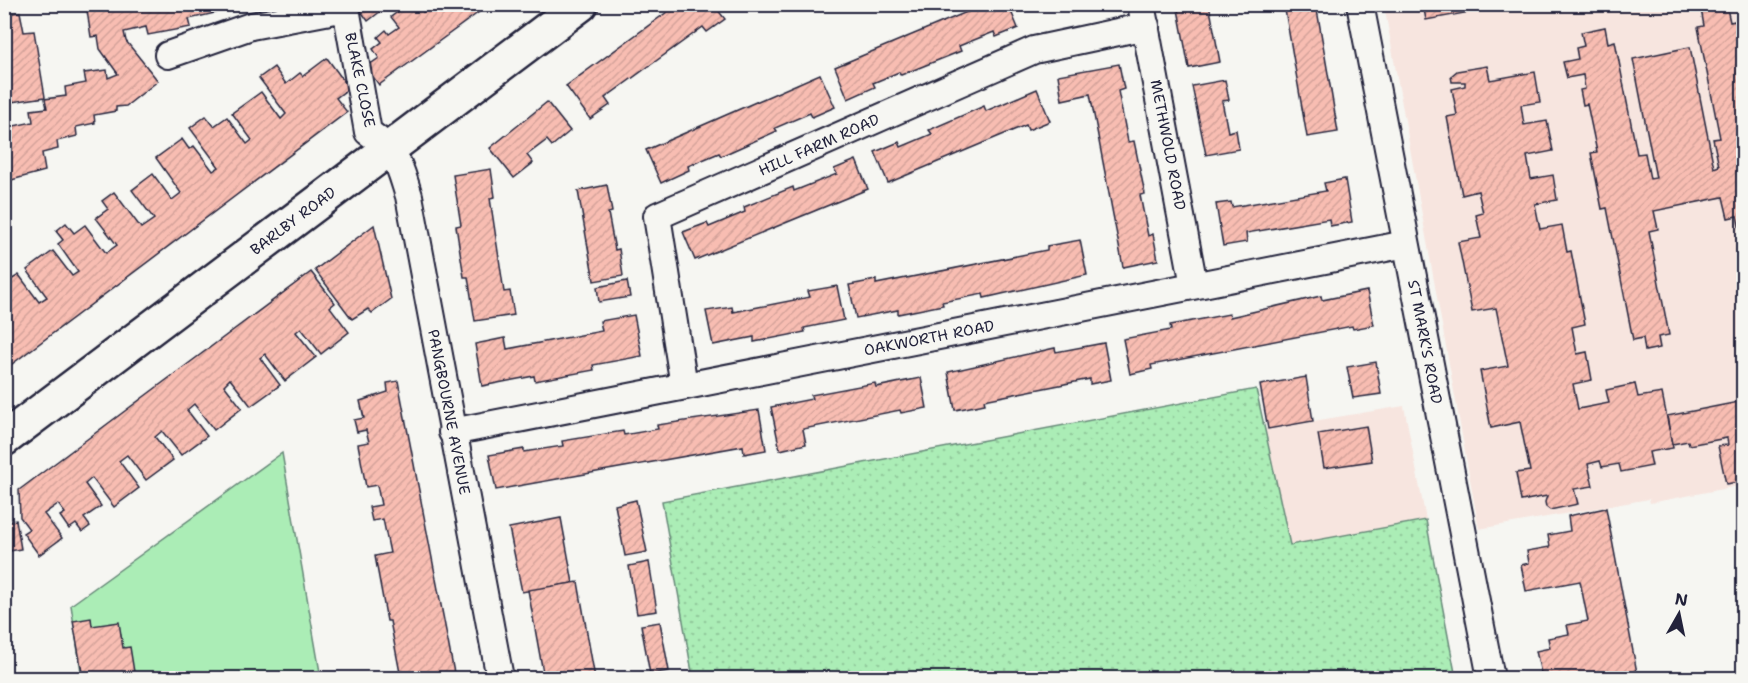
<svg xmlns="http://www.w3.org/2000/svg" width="1748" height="683" viewBox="0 0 1748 683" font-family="'Shantell Sans',sans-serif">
	<defs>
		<pattern id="park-dots" width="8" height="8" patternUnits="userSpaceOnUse" patternTransform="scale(1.5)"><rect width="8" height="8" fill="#abedb6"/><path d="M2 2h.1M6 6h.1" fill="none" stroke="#93cb9d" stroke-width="1.8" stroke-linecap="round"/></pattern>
		<pattern id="building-hatch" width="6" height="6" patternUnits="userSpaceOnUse" patternTransform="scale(1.5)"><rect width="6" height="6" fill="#f8bdb2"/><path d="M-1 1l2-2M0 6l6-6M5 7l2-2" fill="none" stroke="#d4a29a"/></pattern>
	</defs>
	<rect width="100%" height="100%" fill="#f6f6f2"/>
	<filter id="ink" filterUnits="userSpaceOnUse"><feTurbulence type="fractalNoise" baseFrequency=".0167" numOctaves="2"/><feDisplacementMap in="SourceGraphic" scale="12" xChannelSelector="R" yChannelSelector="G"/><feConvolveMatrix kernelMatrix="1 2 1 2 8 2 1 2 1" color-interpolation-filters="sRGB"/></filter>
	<g filter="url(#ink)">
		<!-- built -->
		<g fill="#f7e5df">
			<path d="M1384,5H1743V485L1650,503L1649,499L1479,529Z"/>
			<path d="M1404,406L1426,520L1290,545L1265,429Z"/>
		</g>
		<!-- green -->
		<path fill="#abedb6" stroke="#668878" stroke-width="1.5" d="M282,453L321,678H82L71,605Z"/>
		<!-- park -->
		<path fill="url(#park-dots)" stroke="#668878" stroke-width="1.5" d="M1256,389L1290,545L1426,520L1456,678H693L662,501Z"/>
		<!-- building -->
		<g fill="url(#building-hatch)" stroke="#22223b" stroke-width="1.5">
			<path d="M86,4H253L189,19L191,27L148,35L146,27L124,32L126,41L158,81L126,106L116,107V111L94,115L95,123L76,127L77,136L57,141L58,149L42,153L45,171L4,182V128L33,122L31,110L47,108L45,99L66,96L65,87L86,83L84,73L107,70L108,78L118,74L100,49L98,36L91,37Z"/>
			<path d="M356,4H390L368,21Z"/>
			<path d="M408,4L413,11L420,6L423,12L434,4H490L379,85L366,67L379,58L373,49L382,42L378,37L386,30L389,34L399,27L391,17Z"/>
			<path d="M678,4H713L725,19L707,32L703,27L605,98L610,105L590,119L566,86Z"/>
			<path d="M986,4H1008L1018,28L996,37L994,32L959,46L961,51L901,75L899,72L873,83L875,87L848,99L835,67Z"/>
			<path d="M1069,4H1102V6L1070,12Z"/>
			<path d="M1177,4H1209L1220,62L1189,68Z"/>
			<path d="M1284,4H1316L1338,132L1307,137Z"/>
			<path d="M1423,4H1514L1426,20Z"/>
			<path d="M1726,4L1730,22L1735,21L1744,62V250L1737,216L1728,218L1723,197L1654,211L1658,229L1649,231L1669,335L1658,337L1660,348L1645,351L1643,338L1633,340L1607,208L1602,209L1591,153L1597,152L1587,104L1583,105L1580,90L1585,89L1583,75L1567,78L1563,62L1578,59L1576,48L1584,46L1581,32L1605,27L1608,43L1615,41L1637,154L1645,153L1650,179L1656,178L1633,59L1690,47L1714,168L1719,166L1713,139L1720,138L1698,27L1704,26L1701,9Z"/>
			<path d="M20,12L24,32L34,31L45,97L5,103L4,14Z"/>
			<path d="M327,58L349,88L336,98L347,112L4,370V326L10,322L4,315V284L19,275L39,302L47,297L27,270L53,251L72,276L78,272L58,244L63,240L56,231L66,223L74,233L85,225L106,253L117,245L96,218L108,209L102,201L114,192L141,228L154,219L132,190L153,174L172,200L181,193L156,158L182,139L189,149L194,146L213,171L219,167L190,128L206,116L214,126L227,117L247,144L252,140L232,113L261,92L281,119L286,114L259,78L274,67L286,84L300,73L303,76Z"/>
			<path d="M1119,64L1124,89L1118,91L1128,142L1134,141L1145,194L1140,195L1148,236L1153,234L1158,260L1123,267L1090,94L1062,100L1058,75Z"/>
			<path d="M1487,66L1490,80L1535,72L1540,102L1521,105L1524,125L1547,121L1553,151L1527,156L1531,179L1553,175L1557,200L1535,204L1540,229L1562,225L1567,252L1571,251L1585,324L1572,327L1577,354L1587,352L1592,380L1573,384L1578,409L1609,403L1606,390L1635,384L1638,397L1662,393L1673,448L1649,452L1652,466L1621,472L1619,464L1602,467L1600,461L1588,464L1593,486L1574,489L1578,504L1550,510L1546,507L1545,502L1547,496L1521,501L1516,473L1530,471L1520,422L1491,428L1480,371L1508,366L1496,308L1472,312L1458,242L1481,238L1476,215L1483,213L1478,191L1462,195L1447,117L1457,115L1452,89L1465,86V82H1452L1451,76L1457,71Z"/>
			<path d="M820,74L835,107L812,117L810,113L775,128L777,131L721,156L719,153L688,166L689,170L661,183L646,150Z"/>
			<path d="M1225,80L1229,100L1222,101L1228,132L1236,130L1239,149L1206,155L1192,86Z"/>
			<path d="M1037,89L1050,121L1028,130L1026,125L888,183L875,152L899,142L901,147L932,134L929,130L984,106L986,111Z"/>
			<path d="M547,102L570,131L552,146L547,140L527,155L533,163L514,178L490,148Z"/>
			<path d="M856,160L868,189L695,260L683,232L707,223L709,227L745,212L744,207L793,187L794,191L837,174L834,169Z"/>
			<path d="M491,169L495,197L490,198L504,292L510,291L514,315L475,321L468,277H464L456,226L461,225L453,175Z"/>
			<path d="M1345,179L1352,222L1330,226L1329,219L1246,233L1247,242L1223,246L1216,204L1231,202L1232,207L1326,191L1324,183Z"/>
			<path d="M607,185L612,212L608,213L615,250L619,249L623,276L594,281L578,191Z"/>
			<path d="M374,225L391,299L372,313L368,309L352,319L315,270Z"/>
			<path d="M1080,240L1087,275L984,298L983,294L942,302L943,305L898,314V310L856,318L849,285L876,280V284L1047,250V246Z"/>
			<path d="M311,272L335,303L330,307L349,332L321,354L301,328L296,332L316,357L285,381L265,354L260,358L280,385L251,406L230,379L224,385L242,408L214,430L194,404L187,410L207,436L181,455L162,431L155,437L173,460L146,480L127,455L119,461L139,488L114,507L92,478L85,484L101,506L84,518L90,526L82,532L76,524L69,529L60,516L65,513L58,504L44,514L62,538L39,555L23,533L29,529L20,517L19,490Z"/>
			<path d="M627,281L630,297L599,302L597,287Z"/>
			<path d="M837,286L844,320L804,328L805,332L754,342V337L713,345L706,311L732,307L733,312L810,297L808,291Z"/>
			<path d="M1367,291L1374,325L1353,329L1352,326L1151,365L1152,369L1130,374L1123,339L1171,330L1170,325L1229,314L1230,317L1321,296L1322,300Z"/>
			<path d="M634,315L642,356L593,365L594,370L535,381L534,376L482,386L475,344L505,338L507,349L602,331L600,321Z"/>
			<path d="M1104,343L1111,380L1090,384V379L984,400L985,404L955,410L948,372L1055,348L1056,352Z"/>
			<path d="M1376,362L1381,394L1353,398L1347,367Z"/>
			<path d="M1306,377L1313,421L1268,429L1260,385Z"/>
			<path d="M921,378L927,408L901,413L900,410L803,429L806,444L780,450L771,407L812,399L811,395L875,383L876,387Z"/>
			<path d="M398,381L455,678H401L390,621H387L375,556L390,553L383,519L372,521L369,507L381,505L377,485L366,487L358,444L369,442L366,430L357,432L354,420L364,418L360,401L388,392L387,383Z"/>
			<path d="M1744,401V481L1726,484L1718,446L1728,445L1727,438L1689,445L1688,441L1672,444L1667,416Z"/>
			<path d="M759,410L766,450L744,454L743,446L496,490L489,455L524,449V452L563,446L562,441L623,431L624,435L658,429L657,425Z"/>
			<path d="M1366,426L1372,461L1324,468L1318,434Z"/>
			<path d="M636,500L647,552L625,556L615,505Z"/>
			<path d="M1606,508L1638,678H1599L1597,672L1564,678H1542L1536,651L1550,648L1548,638L1569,634L1567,625L1588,621L1580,581L1526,591L1521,565L1529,563L1527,551L1550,547L1548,535L1570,531L1568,516Z"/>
			<path d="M561,518L573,583L522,592L509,528Z"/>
			<path d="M16,520L21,549L4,552V522Z"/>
			<path d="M649,562L657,611L637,614L629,566Z"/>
			<path d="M578,582L595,678H544L528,590Z"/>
			<path d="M91,618L92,626L119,622L123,648L130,647L135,678H83L73,621Z"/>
			<path d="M660,622L669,671L650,674L641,625Z"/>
		</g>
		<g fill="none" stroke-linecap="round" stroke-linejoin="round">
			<!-- street casing -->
			<g stroke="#22223b" stroke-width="30">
				<g id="street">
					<path d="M1141,4L1194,285"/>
					<path d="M1360,4L1491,678"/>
					<path d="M168,55L251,26L346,8L368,132C399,154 398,162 409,196L500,678"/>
					<path d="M684,386L657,216L1034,50L1146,26"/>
					<path d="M452,432L1406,244"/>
				</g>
			</g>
			<!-- secondary casing -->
			<g stroke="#22223b" stroke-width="38">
				<path id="secondary" d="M4,439L581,4"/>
			</g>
			<!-- street -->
			<use href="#street" stroke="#f6f6f2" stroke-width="26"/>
			<!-- secondary -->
			<use href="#secondary" stroke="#f6f6f2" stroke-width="33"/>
		</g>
	</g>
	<g text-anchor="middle" stroke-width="5" stroke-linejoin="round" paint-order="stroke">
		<!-- street labels -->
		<g font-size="15" fill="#22223b" stroke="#f6f6f2">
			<text transform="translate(360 80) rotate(78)" y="5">BLAKE CLOSE</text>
			<text transform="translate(819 145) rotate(-24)" y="5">HILL FARM ROAD</text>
			<text transform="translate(1168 145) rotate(79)" y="5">METHWOLD ROAD</text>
			<text transform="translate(293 221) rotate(-37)" y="5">BARLBY ROAD</text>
			<text transform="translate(929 338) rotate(-11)" y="5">OAKWORTH ROAD</text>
			<text transform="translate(1425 342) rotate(79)" y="5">ST MARK'S ROAD</text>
			<text transform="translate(449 412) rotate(79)" y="5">PANGBOURNE AVENUE</text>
		</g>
	</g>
	<!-- margin -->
	<rect width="1748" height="683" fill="none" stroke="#f6f6f2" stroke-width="24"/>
	<rect x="12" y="12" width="1724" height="659" fill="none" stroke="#22223b" stroke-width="2" filter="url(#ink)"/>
	<!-- north arrow -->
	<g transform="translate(1679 614) rotate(9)" stroke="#f6f6f2" stroke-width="4.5" paint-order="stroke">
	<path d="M0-4.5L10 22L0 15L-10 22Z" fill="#22223b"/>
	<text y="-9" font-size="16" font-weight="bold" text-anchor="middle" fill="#22223b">N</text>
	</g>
</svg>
